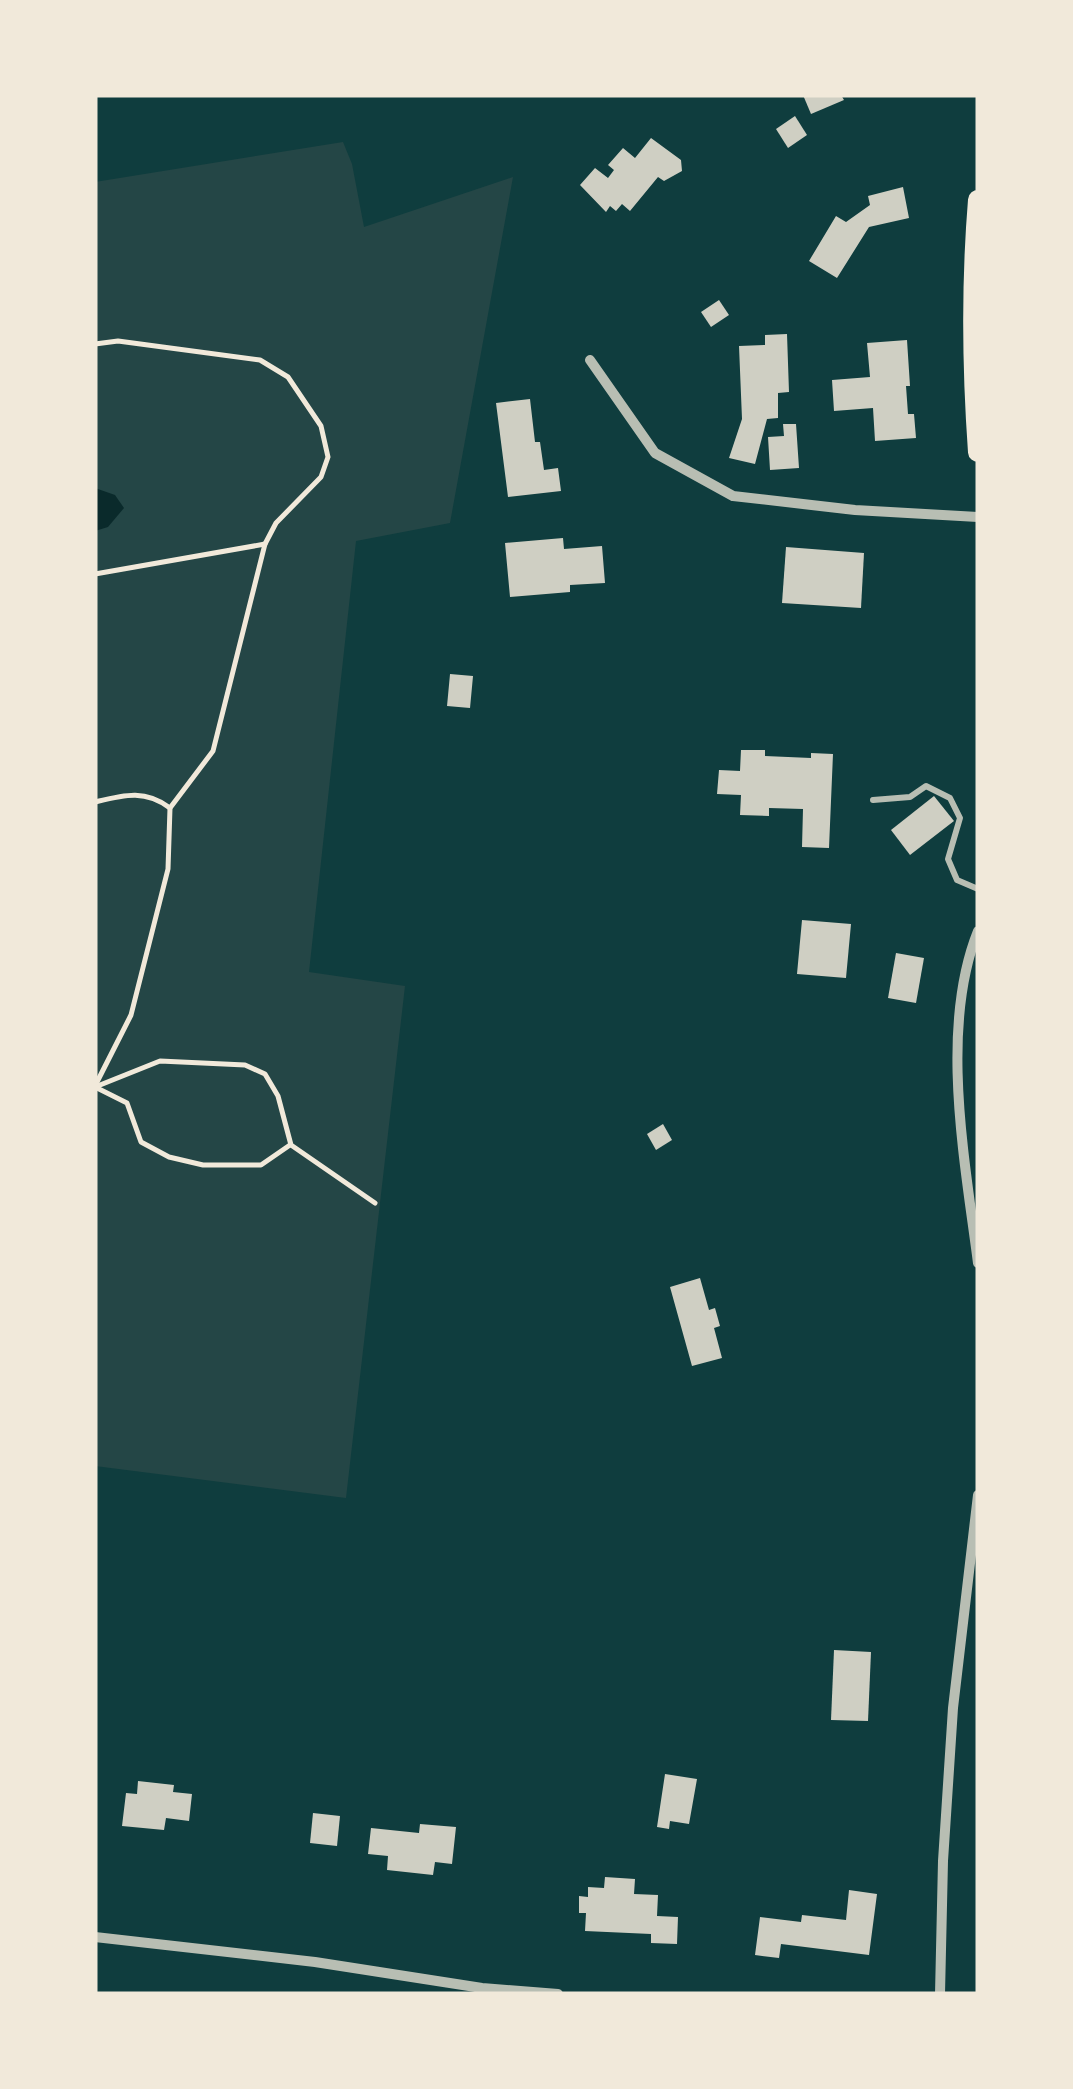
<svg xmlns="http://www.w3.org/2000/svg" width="1073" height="2089" viewBox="0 0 1073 2089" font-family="'Noto Sans',sans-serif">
	<rect width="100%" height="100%" fill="#0f3d3e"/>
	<!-- green -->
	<path fill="#244646" d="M343,142L352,164L364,227L513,177L450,523L356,541L309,972L405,986L346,1498L95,1466V182Z"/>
	<!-- water -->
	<path fill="#0a2a2b" d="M95,488L115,495L124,508L108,527L95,531Z"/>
	<!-- building -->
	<g fill="#cfcfc3">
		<path d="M803,95H841L844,100L811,114Z"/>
		<path d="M795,116L807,135L788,148L776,129Z"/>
		<path d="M651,138L681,160L682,171L664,181L658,177L630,211L622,204L616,211L610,206L606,212L580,185L595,168L608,178L614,170L608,165L623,148L635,158Z"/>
		<path d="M903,187L909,218L869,227L837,278L809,261L836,216L846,222L870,205L868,196Z"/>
		<path d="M719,300L729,315L711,327L701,312Z"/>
		<path d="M787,334L789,392L778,393V418L767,419L755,464L729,458L742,419L739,346L765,345V335Z"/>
		<path d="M907,340L910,386H906L908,414H914L916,438L875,441L873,408L834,411L832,380L870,377L867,343Z"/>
		<path d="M530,399L535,442H540L544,470L558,468L561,491L508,497L496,403Z"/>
		<path d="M783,424H796L799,468L770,470L768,437L784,436Z"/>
		<path d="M563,538L564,549L602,546L605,583L570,585V592L510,597L505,543Z"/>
		<path d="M786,547L864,553L861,608L782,603Z"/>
		<path d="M450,674L473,676L470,708L447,706Z"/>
		<path d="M741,750H765V756L811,758V753L833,754L829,848L802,847L803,809L769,808V816L740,815L741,795L717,794L719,770L740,771Z"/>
		<path d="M934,796L954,821L910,855L891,830Z"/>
		<path d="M802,920L851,924L846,978L797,974Z"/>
		<path d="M896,953L924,958L916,1003L888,998Z"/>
		<path d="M663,1124L672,1140L656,1150L647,1134Z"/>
		<path d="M700,1278L709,1310L715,1308L720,1326L714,1328L722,1358L692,1366L670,1287Z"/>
		<path d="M834,1650L871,1652L868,1721L831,1720Z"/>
		<path d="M665,1774L697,1779L689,1824L670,1821L669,1829L657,1827Z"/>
		<path d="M138,1781L174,1785L173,1792L192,1794L189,1821L166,1818L164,1830L122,1826L126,1793L137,1794Z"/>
		<path d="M313,1813L340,1816L337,1846L310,1843Z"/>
		<path d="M420,1824L456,1827L452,1864L435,1862L433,1875L387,1870L388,1856L368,1854L371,1828L419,1833Z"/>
		<path d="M605,1877L635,1879L634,1894L658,1895L657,1916L678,1917L677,1944L651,1943V1934L585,1931L586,1913H579V1896L588,1897V1887L604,1888Z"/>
		<path d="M849,1890L877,1894L869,1955L781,1944L779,1958L755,1955L760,1917L801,1922L802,1915L846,1920Z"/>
	</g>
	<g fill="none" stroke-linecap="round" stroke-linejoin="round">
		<!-- path -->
		<g stroke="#f1e9da" stroke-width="5">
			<path d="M95,344L118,341L260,360L288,377L321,426L328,457L321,477L276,523L265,544L213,751L170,808L168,869L131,1015L95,1086"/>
			<path d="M95,574L265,544"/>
			<path d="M95,802C124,795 145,789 170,808"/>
			<path d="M95,1087L160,1061L245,1065L265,1074L278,1096L291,1145L375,1203"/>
			<path d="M95,1087L127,1103L141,1142L169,1157L203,1165H261L290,1145"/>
		</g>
		<!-- service -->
		<path stroke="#b8beb3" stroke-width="6" d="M873,800L910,797L926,786L950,798L960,818L948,859L957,880L978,889"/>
		<!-- minor -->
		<g stroke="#b8beb3" stroke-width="10">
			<path d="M590,360L655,453L733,496L855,510L978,517"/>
			<path d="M978,931C939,1028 965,1161 978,1263"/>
			<path d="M95,1937L315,1962L482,1988L558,1994"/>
			<path d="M940,1994L943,1861L953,1708L978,1495"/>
		</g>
		<!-- secondary -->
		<path stroke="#f1e9da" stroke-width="20" d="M978,200C971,285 972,368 978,452"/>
	</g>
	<!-- border -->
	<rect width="1073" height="2089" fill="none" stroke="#f1e9da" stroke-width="195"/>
</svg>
